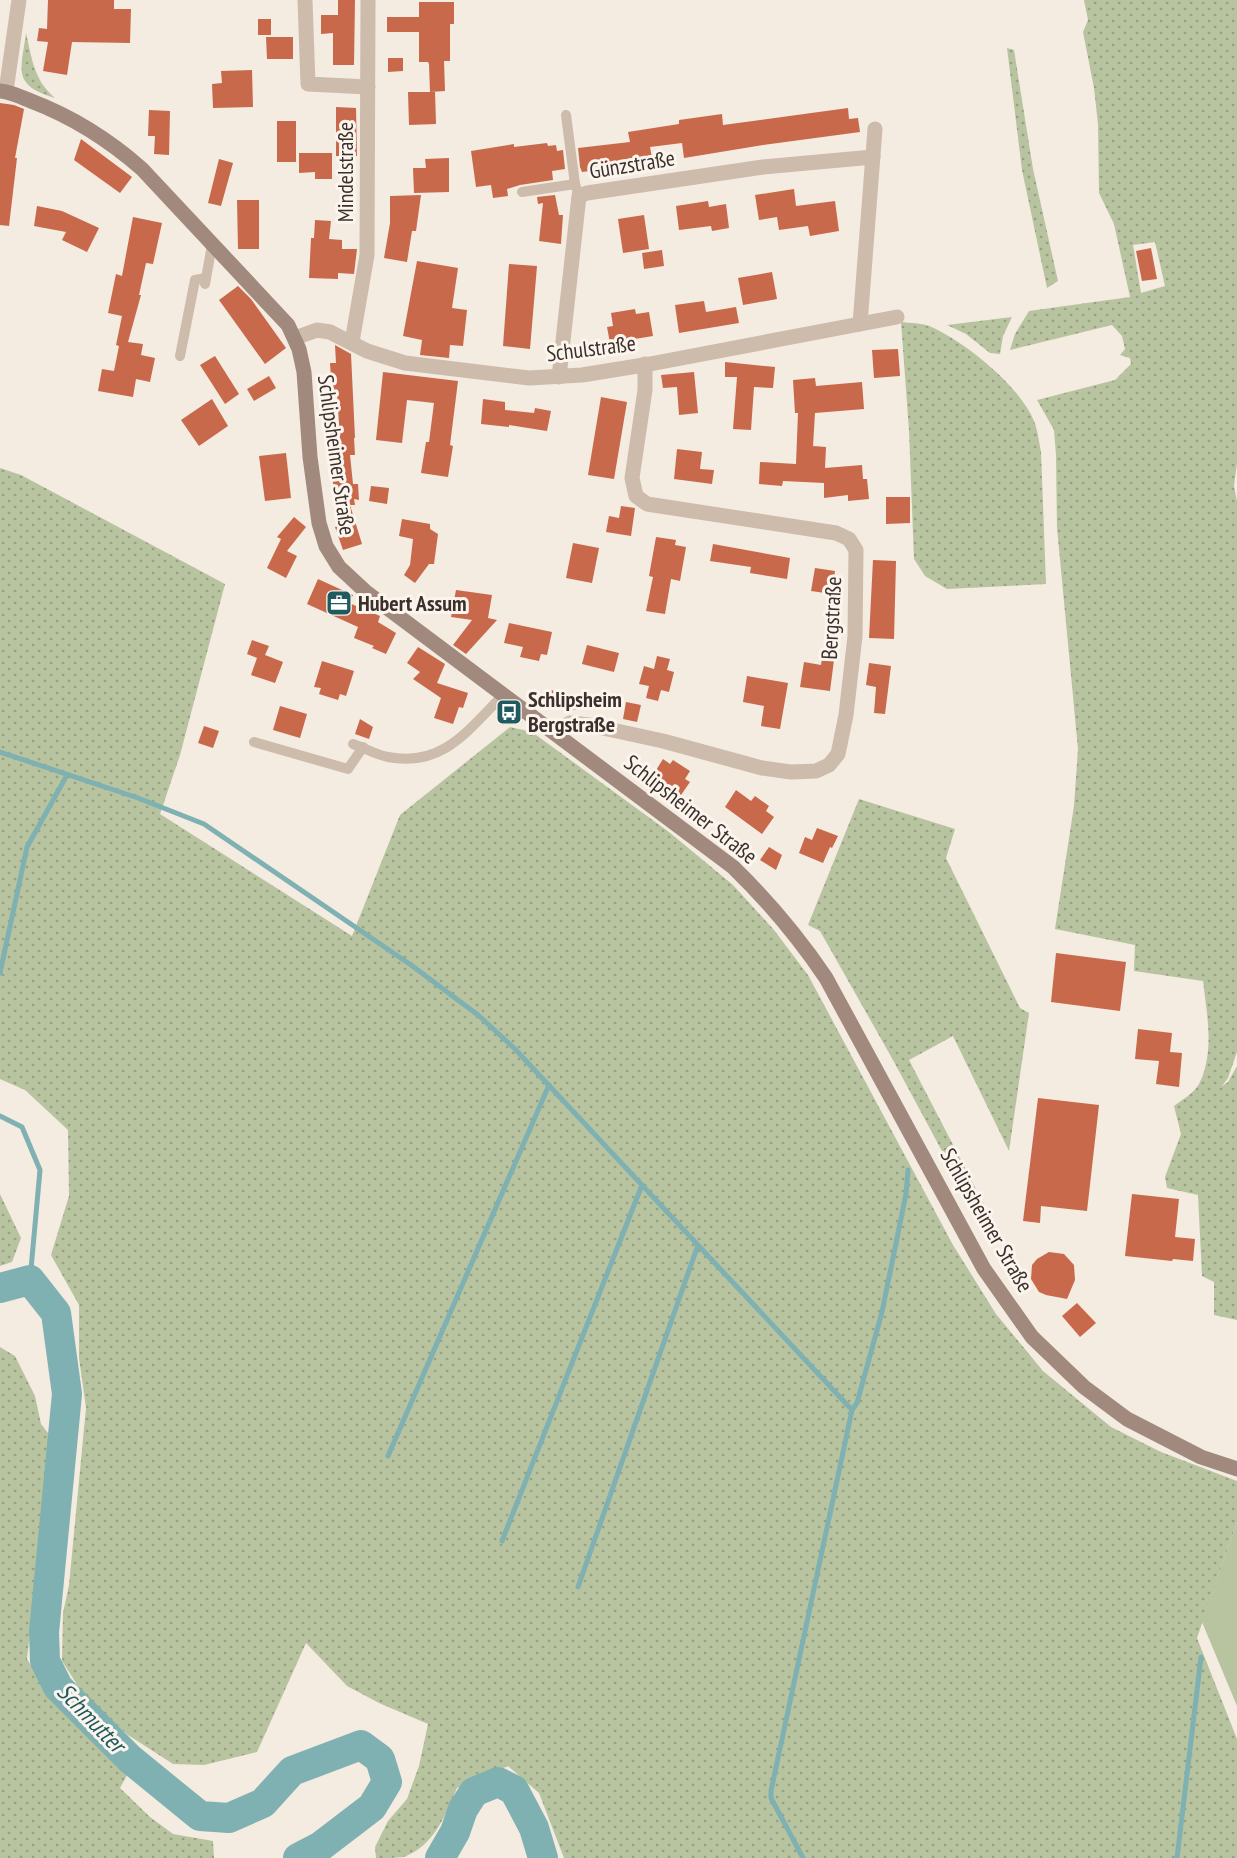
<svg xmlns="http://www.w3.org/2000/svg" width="1237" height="1858" viewBox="0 0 1237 1858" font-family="'PT Sans Narrow',sans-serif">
	<defs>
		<pattern id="grass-dots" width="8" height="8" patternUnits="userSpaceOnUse" patternTransform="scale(1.5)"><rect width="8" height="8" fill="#b8c4a0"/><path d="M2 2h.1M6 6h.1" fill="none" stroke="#97a083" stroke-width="1.8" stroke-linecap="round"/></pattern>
	</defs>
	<rect width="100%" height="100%" fill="#f4ebe1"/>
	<!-- grass -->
	<g fill="url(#grass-dots)" fill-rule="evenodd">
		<path d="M1084,0H1237V463L1234,486L1237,501V1052L1228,1078L1222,1086L1228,1082L1237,1066V1320L1214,1315V1282L1202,1276L1198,1195L1167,1188L1165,1177L1181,1134L1174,1106C1182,1100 1194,1093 1199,1084C1215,1053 1207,1014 1203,981L1134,971L1135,945L1055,929L1074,806L1078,749L1057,528L1056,455L1054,430L1037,400L1115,380L1131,364L1130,358L1120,355L1125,349L1122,336L1112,325L1010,350L1015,334L1029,311L1130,297L1114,224L1099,193L1098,124L1094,88L1083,32L1088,20ZM1155,242L1165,286L1141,293L1133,245Z"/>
		<path d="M26,33C32,59 34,80 55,98C12,85 21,71 26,33Z"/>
		<path d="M1007,48L1014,50L1033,169L1058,281L1047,288L1022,170Z"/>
		<path d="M1012,317L1003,336L1000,354L990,353L966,334L947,325Z"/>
		<path d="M901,322C910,323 921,323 929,326C964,341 1019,385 1034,421C1038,431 1039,442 1041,452L1046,584L947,589L925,576L914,559L909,430Z"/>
		<path d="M0,468L21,475L225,584L180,755L160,814L352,936L400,815L510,727L532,732L669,832L733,885L774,930L808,975L953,1245L996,1314L1043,1371L1111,1427L1161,1452L1237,1481V1522L1197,1638L1237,1739V1858H564L539,1793L508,1766L457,1788C445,1815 435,1845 404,1857C396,1858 384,1858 376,1858L375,1847L388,1821L407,1799L419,1766L428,1724L379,1703L347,1686L306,1643L257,1752L204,1765L173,1764L128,1735L87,1700L62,1661L63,1613L69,1585L86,1408L79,1358V1305L51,1255L69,1196L68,1130L25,1090L0,1079Z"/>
		<path d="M859,799L955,829L946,858L1020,1008L1029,1013L1009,1151L953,1036L909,1060L989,1214L978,1218L893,1060L820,931L808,925Z"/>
		<path d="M0,1194L21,1238L12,1262L0,1266Z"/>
		<path d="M0,1347L15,1356L35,1396L41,1424L52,1438L27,1659L43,1685L127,1775L120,1788L150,1817L173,1834L213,1841L214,1858H0Z"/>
	</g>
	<!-- green -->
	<path fill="#b8c4a0" d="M1237,1522V1706L1202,1622Z"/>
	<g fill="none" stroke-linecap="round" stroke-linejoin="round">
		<!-- stream -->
		<g stroke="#7fb0b2" stroke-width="5">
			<path d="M0,752L138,798L204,824L411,965L478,1015L514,1048L852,1410L771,1791V1798L803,1858"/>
			<path d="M0,973L27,847L67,775"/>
			<path d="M0,1116L22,1127L40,1170L30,1280"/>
			<path d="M852,1410L857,1403L882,1312L906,1194L908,1170"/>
			<path d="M388,1456L549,1085"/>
			<path d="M502,1541L642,1185"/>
			<path d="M578,1587L698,1245"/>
			<path d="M1177,1858L1201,1657"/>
		</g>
		<!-- river -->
		<g stroke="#7fb0b2" stroke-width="30">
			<path d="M0,1288L30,1280L56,1313L67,1394L44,1632L45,1661L58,1687L130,1759L200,1816L229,1818L263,1803L292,1771L361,1745L380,1759L387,1782L372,1807L321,1846L298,1858"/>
			<path d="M440,1858L455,1832L463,1809L474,1792L498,1782L514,1790L534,1828L543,1858"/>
		</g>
	</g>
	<!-- building -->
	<g fill="#c8694b">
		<path d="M48,0H114V9H131L130,43L72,42L67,75L43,71L48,42L37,41L39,28L47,29Z"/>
		<path d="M338,0H355L354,65H333V33L321,34V15H338Z"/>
		<path d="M419,2H454V24H450V61H444L445,91L430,92L429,64L428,62H419V32H387V17H419Z"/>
		<rect x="258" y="19" width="13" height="16"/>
		<path d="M266,37H293V59H267Z"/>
		<path d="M388,58H403V71L388,72Z"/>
		<path d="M252,70L253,107L213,108L212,84L222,83L221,71Z"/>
		<path d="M408,92H435L436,124L409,125Z"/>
		<path d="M0,103L14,105L24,109L15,158H17L9,226L0,225Z"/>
		<path d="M336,107L356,108L357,156H336Z"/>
		<path d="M848,108L849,119L858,118L860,132L763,145L684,158L682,143L650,147L652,158L620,163V167L582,172L580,167L578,148L630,142L628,132L679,124V120L722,114L723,125Z"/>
		<path d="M149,110L170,111L169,155L154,154L155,136H148Z"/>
		<rect x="277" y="121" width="19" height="41"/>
		<path d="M81,139L132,177L120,193L74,160Z"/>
		<path d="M547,143L548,146L556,145L557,151L563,150L565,169L552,171L553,180L520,185L507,189L508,196L493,198L491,185L476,187L471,151L514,144V147Z"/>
		<path d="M299,153H332V179H315V172L299,173Z"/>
		<path d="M449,158V192L414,193L413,168H426L425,159Z"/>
		<path d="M219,159L233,163L221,206L208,203Z"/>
		<path d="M794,189L796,206L835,201L839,231L810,236L808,226L779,230L777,217L759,220L755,195Z"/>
		<path d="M421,195L416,231H412L407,262L384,258L390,223V196Z"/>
		<path d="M555,195L559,215H563L561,244L539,241L543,203L538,204L537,197Z"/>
		<path d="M237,200H259V249H238Z"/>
		<path d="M708,201L709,207L726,204L729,228L712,231L711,226L679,230L676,206Z"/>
		<path d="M37,206L62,211L99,228L87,252L62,240L66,232L34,226Z"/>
		<path d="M644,215L649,249L623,253L618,219Z"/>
		<path d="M133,217L162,223L153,264L146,263L139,295H141L128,342L143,344L141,355L155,358L150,382L136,379L133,397L98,391L102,369L114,371L119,346L116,345L122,316L108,313L116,274L122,276Z"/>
		<path d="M315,220L331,221L329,239L342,240V249H357L354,274L338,273V279L309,278L311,238H314Z"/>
		<path d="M1151,248L1157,279L1142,281L1136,251Z"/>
		<path d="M662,250L664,266L644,269L642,253Z"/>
		<path d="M417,261L458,268L452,308L467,310L463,346L450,345L449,358L420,355L422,340L403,336Z"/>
		<path d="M509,264L537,266L530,349L503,346Z"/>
		<path d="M772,272L777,299L743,305L738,278Z"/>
		<path d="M238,286L251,299L286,348L265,364L219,300Z"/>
		<path d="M704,301L706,312L736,307L739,323L679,333L675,305Z"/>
		<path d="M635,309L636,314L649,312L653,336L610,343L607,327L613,326L611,313Z"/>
		<path d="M335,345L351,354L355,438H354L355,455H350L353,484H358L359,500L354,499L355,505H350L362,544L343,550L335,527L337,526L329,440L340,439L337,393H332L330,363H336Z"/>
		<path d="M898,349L900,376L874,378L872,350Z"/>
		<path d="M215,356L239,394L225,404L200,365Z"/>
		<path d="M725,362L775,367L773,388L754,387L751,430L733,429L737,377H725Z"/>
		<path d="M383,372L458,381L450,445L453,446L448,477L421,473L426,442H429L434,403L407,400L402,443L376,440Z"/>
		<path d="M694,372L698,413L679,415L677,387L663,388L661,375Z"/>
		<path d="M269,376L276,388L254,401L247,389Z"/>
		<path d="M815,378L816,386L862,382L864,409L815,413L813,446L826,447L825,468L862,465L863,479H867L869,499L848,501V495L824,498V483L783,481L782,486L759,484L760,462L796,464L798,413H795L793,380Z"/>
		<path d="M601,397L627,402L614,479L588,475Z"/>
		<path d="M212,399L228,426L199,446L181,420Z"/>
		<path d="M483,399L505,402V410L534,413L535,408L551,411L547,431L509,425V427L481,424Z"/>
		<path d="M677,449L702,452L700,469L714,470L712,484L674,479Z"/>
		<path d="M286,453L291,498L265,501L259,456Z"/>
		<path d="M371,486L389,488L387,504L369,501Z"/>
		<path d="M886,497H910V523L886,524Z"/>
		<path d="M621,506L635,508L631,536L606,532L609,516L619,518Z"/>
		<path d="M294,517L306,527L287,551L297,556L286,578L267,568L281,539L277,537Z"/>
		<path d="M402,519L430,524V529L438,534L434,564H429L415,583L404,575L410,565L413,539L399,536Z"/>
		<path d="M656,537L676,540L675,545L686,547L680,581L671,579L665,614L646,611L653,577L649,576Z"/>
		<path d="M573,543L599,548L592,583L566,578Z"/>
		<path d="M713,544L790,558L787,579L750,573L751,567L710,561Z"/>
		<path d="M873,560L896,561L894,639L869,638Z"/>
		<path d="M815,568L835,571L832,594L811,591Z"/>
		<path d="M318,579L353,595L349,603L380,616L378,622L396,633L386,654L372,648L374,646L354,638L358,627L307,604Z"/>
		<path d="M456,590L492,595L488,618L497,620L466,654L453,645L472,620L451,617Z"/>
		<path d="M509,623L552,632L547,655L541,654L539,661L520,657L523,647L504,643Z"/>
		<path d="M252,640L269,646L265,655L283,662L275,683L251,675L257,658L247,654Z"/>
		<path d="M587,645L619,653L614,672L582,664Z"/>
		<path d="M418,647L445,664L437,683L468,693L463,708L459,707L453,724L434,718L441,698L413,679L420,672L407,663Z"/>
		<path d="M657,656L670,659L667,670L674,672L669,692L661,690L658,701L646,698L649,686L639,684L644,666L654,669Z"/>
		<path d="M822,658L834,660L830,691L800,687L804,662L821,665Z"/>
		<path d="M322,661L354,671L346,696L340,694L338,700L319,694L321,688L314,687Z"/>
		<path d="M869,663L891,666L885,714L874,713L876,687L866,685Z"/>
		<path d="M747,676L788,683L780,729L761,726L764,706L743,702Z"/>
		<path d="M550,690L581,695L579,710L547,706Z"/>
		<path d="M626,702L641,705L637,722L623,719Z"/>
		<path d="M280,706L307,714L300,738L273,730Z"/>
		<path d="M360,719L373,727L369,739L355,734Z"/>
		<path d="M204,726L219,731L213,748L198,743Z"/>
		<path d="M663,759L670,764L673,760L690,771L685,779L690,782L681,795L653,775Z"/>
		<path d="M736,790L751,801L755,796L769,806L766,811L774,817L762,834L725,807Z"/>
		<path d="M817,828L838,836L832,848L830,847L823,863L799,853L805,837L812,840Z"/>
		<path d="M769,847L782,855L776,870L760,860Z"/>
		<path d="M1056,953L1126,962L1120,1011L1051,1002Z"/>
		<path d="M1138,1029L1172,1033L1170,1052L1182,1053L1179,1087L1156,1084L1159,1061L1135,1059Z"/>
		<path d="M1038,1098L1099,1105L1087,1211L1041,1206L1040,1223L1023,1221Z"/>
		<path d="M1132,1194L1179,1199L1175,1237L1195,1239L1193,1261L1173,1259L1172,1261L1125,1256Z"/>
		<path d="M1049,1252L1064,1254L1074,1265L1075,1280L1067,1299L1046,1295L1039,1292L1031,1279L1032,1265L1037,1259Z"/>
		<path d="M1077,1303L1096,1323L1080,1337L1062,1316Z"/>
	</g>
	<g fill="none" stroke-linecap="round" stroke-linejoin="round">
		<!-- lane -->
		<g stroke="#cdbbac" stroke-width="10">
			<path d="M566,115L575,184L579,196"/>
			<path d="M522,192L575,184"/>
			<path d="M205,284L212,245"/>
			<path d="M180,356L195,280L206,278"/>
			<path d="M254,742L348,769L363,747"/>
			<path d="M353,744C365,748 376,755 388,757C443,768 469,729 504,694"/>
		</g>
		<!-- street -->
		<g stroke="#cdbbac" stroke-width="15">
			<path d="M305,0L308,84L368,87"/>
			<path d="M6,91L19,0"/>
			<path d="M860,324L875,129"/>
			<path d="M295,338L317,330L330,332L367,351L405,363L529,378L582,375L650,364L897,317"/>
			<path d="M352,342L367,255L368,0"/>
			<path d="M559,377L579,196L587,193L763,167L873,157"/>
			<path d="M554,732L570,723L589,725L663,741L762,768L791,772L816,771L829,765L838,754L846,715L855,636L856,550L849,539L836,533L647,504L636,496L632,478L645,390V364"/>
		</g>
		<!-- secondary -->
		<path stroke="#a18a7d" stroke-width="15" d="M0,91C11,92 21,97 31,101C73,117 108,139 142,169L288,325L299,349L304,372L310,457L319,523L326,546L339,567L366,592L733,867C768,901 799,938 826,978L984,1269L1032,1337L1084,1387L1127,1419L1201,1457L1237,1469"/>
	</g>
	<!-- icons -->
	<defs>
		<g id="office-square" transform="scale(1.35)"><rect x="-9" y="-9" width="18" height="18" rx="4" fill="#1f5a5e" stroke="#fbf5ee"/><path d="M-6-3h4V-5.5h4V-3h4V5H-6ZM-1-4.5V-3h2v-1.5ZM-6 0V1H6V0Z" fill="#fff"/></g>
		<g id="bus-square" transform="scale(1.35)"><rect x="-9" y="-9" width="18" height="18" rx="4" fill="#1f5a5e" stroke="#fbf5ee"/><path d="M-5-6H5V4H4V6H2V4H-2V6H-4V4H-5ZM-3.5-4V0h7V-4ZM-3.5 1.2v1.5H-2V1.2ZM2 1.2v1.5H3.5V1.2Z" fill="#fff"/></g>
	</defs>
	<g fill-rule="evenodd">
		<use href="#office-square" x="339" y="603"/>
		<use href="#bus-square" x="509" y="712"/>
	</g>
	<g text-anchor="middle" stroke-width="6" stroke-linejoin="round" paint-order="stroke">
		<!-- street labels -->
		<g font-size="22" fill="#3b302b" stroke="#fbf5ee">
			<text transform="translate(632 164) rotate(-9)" y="8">Günzstraße</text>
			<text transform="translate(345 172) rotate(-90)" y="8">Mindelstraße</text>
			<text transform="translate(591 348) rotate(-7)" y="8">Schulstraße</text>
			<text transform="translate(337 455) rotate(82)" y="8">Schlipsheimer Straße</text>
			<text transform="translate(831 618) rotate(-87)" y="8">Bergstraße</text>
			<text transform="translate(691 809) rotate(38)" y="8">Schlipsheimer Straße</text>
			<text transform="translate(987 1220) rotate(60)" y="8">Schlipsheimer Straße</text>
		</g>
		<!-- poi labels -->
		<g font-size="22" font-weight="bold" fill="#3b302b" stroke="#fbf5ee" text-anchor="start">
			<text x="358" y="611">Hubert Assum</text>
			<text x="528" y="707">Schlipsheim<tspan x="528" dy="25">Bergstraße</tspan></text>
		</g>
		<!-- water labels -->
		<g font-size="24" font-style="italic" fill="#1f5a5e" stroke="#fbf5ee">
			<text transform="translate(91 1718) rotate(46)" y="8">Schmutter</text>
		</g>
	</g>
</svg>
